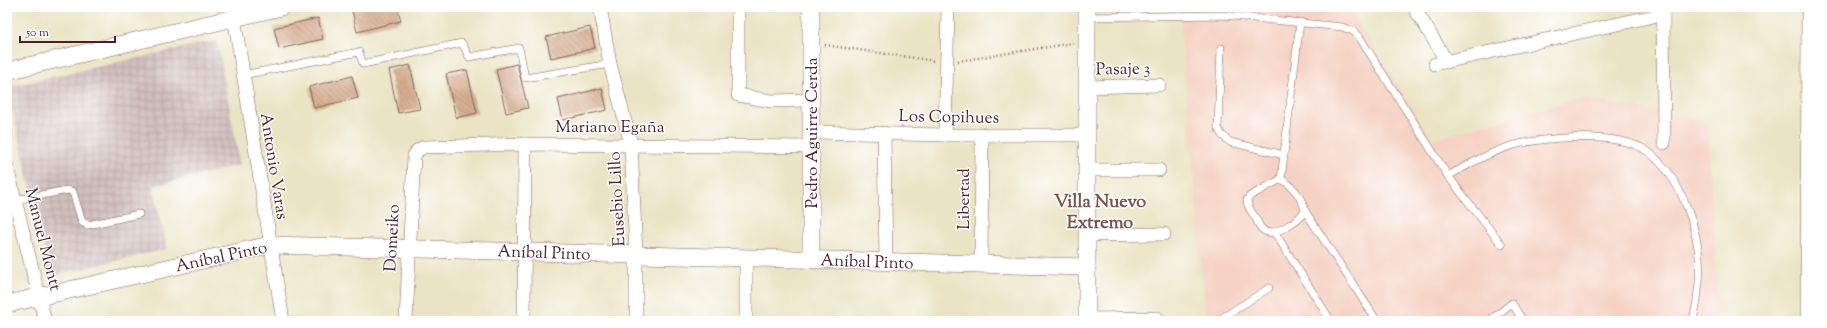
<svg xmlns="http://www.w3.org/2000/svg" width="1827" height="328" viewBox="0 0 1827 328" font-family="'Sorts Mill Goudy',serif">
	<defs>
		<pattern id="industrial-grid" width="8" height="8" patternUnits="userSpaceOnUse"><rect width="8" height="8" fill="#d1bfbd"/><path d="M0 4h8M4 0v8" fill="none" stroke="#b5a4a3"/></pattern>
		<pattern id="building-back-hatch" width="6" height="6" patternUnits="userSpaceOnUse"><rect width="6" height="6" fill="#d7af92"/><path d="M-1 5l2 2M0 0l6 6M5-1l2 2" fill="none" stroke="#b08e77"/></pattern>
	</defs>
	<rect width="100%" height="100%" fill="#fff"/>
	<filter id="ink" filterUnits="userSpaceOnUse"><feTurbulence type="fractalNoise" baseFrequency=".025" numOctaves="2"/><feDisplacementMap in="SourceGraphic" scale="8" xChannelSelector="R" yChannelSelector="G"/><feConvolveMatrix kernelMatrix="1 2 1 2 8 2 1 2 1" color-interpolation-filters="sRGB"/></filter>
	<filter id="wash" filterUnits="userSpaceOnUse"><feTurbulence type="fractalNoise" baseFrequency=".012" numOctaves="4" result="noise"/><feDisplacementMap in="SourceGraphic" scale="16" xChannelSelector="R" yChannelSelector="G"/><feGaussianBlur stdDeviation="0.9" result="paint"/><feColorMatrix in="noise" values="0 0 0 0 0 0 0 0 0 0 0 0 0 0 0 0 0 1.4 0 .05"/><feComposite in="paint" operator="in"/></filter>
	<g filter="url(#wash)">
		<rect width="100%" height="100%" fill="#eae4c4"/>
		<!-- built -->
		<path fill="#f5d2c3" d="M1179,7H1348L1432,139L1581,98L1707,121L1719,321H1206Z"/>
		<!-- industrial -->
		<path fill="url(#industrial-grid)" d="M217,40L240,165L153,186L167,249L51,276L7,87Z"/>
		<g id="blocks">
			<!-- building -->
			<g fill="url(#building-back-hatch)">
				<path d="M365,7H397L401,21L357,32L352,10Z"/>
				<path d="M318,18L323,39L279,49L274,28Z"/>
				<path d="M590,27L595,48L551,58L546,37Z"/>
				<path d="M517,64L528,108L506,113L496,69Z"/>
				<path d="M410,65L420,109L398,113L389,70Z"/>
				<path d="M467,70L477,113L456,118L446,74Z"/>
				<path d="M352,76L358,98L314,108L309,87Z"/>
				<path d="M602,88L607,110L563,120L558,99Z"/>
			</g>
		</g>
	</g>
	<g filter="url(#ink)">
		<use href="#blocks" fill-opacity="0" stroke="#826461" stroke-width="1"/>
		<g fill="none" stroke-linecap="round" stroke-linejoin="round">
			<!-- service casing -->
			<g stroke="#826461" stroke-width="8">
				<g id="service">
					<path d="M1087,17L1223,15L1342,27L1353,31L1360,38L1448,176L1502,245"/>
					<path d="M1221,48L1218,128L1222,135L1230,142L1284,155"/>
					<path d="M243,75L359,52L363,64L462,43L469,57L519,48L525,78L610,64"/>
					<path d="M1448,176C1466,166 1484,155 1505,148C1538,136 1618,131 1647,151C1683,177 1703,239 1699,282C1698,295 1696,308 1693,321"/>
					<path d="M1281,179C1292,185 1302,197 1305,211C1300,219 1273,239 1263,230C1259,227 1257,221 1255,217C1251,211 1247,207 1247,200L1250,196Z"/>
					<path d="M1281,179L1300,22"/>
					<path d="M15,200L68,190L73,192L82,222L88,225L139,214"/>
					<path d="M1305,211L1377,321"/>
					<path d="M1275,233L1331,321"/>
					<path d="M1221,321L1222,318L1269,288"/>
					<path d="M1489,321L1512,303L1523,321"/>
				</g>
			</g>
			<!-- minor casing -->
			<g stroke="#826461" stroke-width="14">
				<g id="minor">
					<path d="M600,7L610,64L631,144L636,255V321"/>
					<path d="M738,7V95L771,101L810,100"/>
					<path d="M1414,7L1447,62"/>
					<path d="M1663,7L1664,143"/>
					<path d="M234,17L283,321"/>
					<path d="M1435,64L1663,14"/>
					<path d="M1087,87L1159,85"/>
					<path d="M811,132L945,135H1087"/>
					<path d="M884,133L886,262"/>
					<path d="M945,135L948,7"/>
					<path d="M7,167L45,321"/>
					<path d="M1087,170H1159"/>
					<path d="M1087,235L1164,234"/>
					<path d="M746,257V321"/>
					<path d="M981,264L982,134"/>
					<path d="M1087,319L1157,318"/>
					<path d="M406,321L414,156L418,150L424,147L525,144L811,147"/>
					<path d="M524,321L525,144"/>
				</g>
			</g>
			<!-- tertiary casing -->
			<g stroke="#826461" stroke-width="18">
				<g id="tertiary">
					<path d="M811,7V259"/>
					<path d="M7,71L281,7"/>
					<path d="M7,304L270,245L1087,267"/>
					<path d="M1087,321V7"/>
					<path d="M1809,321L1810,7"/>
				</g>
			</g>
			<!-- path -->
			<g stroke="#826461" stroke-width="2.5" stroke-dasharray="1 3" stroke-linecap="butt">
				<path d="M825,45L935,61"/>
				<path d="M958,61L1073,43"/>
			</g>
			<!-- service -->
			<use href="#service" stroke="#fff" stroke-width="7"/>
			<!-- minor -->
			<use href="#minor" stroke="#fff" stroke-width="13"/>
			<!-- tertiary -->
			<use href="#tertiary" stroke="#fff" stroke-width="17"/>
		</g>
	</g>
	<g text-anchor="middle" stroke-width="3" stroke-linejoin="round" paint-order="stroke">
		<!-- street labels -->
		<g font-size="17" fill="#4a1f2b" stroke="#fff">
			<text transform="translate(1123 68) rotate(-1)" y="6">Pasaje 3</text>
			<text transform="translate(949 116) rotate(1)" y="6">Los Copihues</text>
			<text x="610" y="132">Mariano Egaña</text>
			<text transform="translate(811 133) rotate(-90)" y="6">Pedro Aguirre Cerda</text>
			<text transform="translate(275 166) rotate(81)" y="6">Antonio Varas</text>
			<text transform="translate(616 199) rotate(-93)" y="6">Eusebio Lillo</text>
			<text transform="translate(963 199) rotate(-90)" y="6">Libertad</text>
			<text transform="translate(391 238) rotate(-87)" y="6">Domeiko</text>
			<text transform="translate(44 239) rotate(76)" y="6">Manuel Montt</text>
			<text transform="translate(544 252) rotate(2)" y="6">Aníbal Pinto</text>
			<text transform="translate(221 256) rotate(-12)" y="6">Aníbal Pinto</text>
			<text transform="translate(867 261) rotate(2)" y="6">Aníbal Pinto</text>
		</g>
		<!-- neighbourhood labels -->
		<g font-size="18" font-weight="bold" fill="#7b514f" stroke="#fff">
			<text x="1100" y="207">Villa Nuevo<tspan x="1100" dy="21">Extremo</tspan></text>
		</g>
	</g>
	<!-- margin -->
	<rect width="1827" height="328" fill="none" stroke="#fff" stroke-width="24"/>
	<!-- scale -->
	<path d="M20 36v6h95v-6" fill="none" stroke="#4a1f2b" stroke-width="2"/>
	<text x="26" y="36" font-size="12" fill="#4a1f2b" stroke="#ffffff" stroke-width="3" paint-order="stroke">50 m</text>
</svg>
